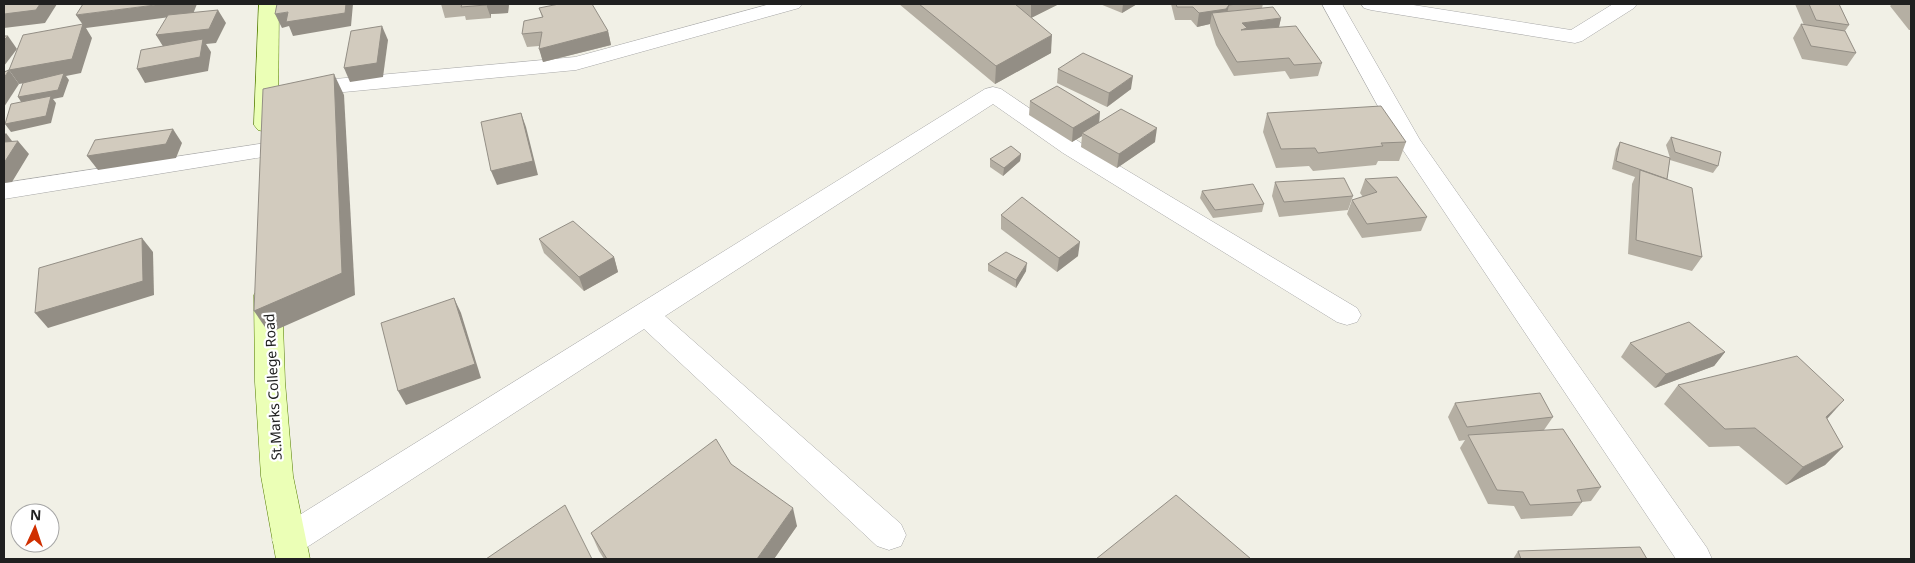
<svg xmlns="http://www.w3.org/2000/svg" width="1915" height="563" viewBox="0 0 1915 563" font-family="'Noto Sans',sans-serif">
	<rect width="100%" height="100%" fill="#f1f0e6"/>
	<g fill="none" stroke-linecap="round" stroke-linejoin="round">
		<!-- street casing -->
		<g stroke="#a7a7a7" stroke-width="1">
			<g id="street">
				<path d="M770,4H802L799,8L576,70L302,96L294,94L291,89L294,84L302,82L575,57Z"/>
				<path d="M1322,4H1342L1420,140L1707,548L1712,559H1676L1397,141Z"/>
				<path d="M1361,4H1407L1571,30L1613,4H1637L1634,8L1582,41L1575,43L1371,10L1364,8Z"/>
				<path d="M993,87L1001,89L1081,143L1357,308L1361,315L1357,322L1347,325L1337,322L1063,153L993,104L665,316L901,524L906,535L901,546L889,550L877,546L644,329L301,551L289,555L277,551L272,540L277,529L985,89Z"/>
				<path d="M266,143L275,145L278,150L275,155L4,199V183Z"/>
			</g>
		</g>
		<!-- secondary casing -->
		<g stroke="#547e00" stroke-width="1">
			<g id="secondary">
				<path d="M259,4H279L278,125L274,130L266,132L258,130L254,125Z"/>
				<path d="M268,285L278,288L282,295L285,382L293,476L310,559H276L261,476L255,382L254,295L258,288Z"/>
			</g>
		</g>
		<!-- street -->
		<use href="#street" fill="#fff" fill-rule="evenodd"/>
		<!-- secondary -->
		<use href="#secondary" fill="#ebffb6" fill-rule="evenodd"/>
	</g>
	<!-- wall -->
	<g fill="#b5afa3">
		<path d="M441,4H509L508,13L491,14V18L466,20L465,16L445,18Z"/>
		<path d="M899,4H1059L1031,18L1051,53L995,84Z"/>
		<path d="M1100,4H1137L1122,13Z"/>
		<path d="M1171,4H1263L1262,8L1281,18L1279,27L1322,63L1318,76L1290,79L1285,71L1234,76L1216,45L1210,26V24L1197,27L1191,20H1175Z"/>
		<path d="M1795,4H1839L1849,25L1845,31L1856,53L1847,66L1802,59L1793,38L1801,24L1804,25Z"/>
		<path d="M1892,4H1911V30H1909L1890,6Z"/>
		<path d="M539,8L608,31L611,45L543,62L539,46L527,47L522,34L542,17Z"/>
		<path d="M1058,69L1131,89L1107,107L1057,83Z"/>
		<path d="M1030,101L1099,122L1155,142L1117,168L1081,147L1082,136L1072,142L1029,115Z"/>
		<path d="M1267,113L1406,142L1399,161H1378L1376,165L1313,171L1309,166L1276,168L1263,132Z"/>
		<path d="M1671,137L1718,166L1713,173L1670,160V159L1667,179L1702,257L1692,271L1628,254L1632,184L1635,177L1612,169L1616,149L1620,142L1670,158L1666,145Z"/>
		<path d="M1021,154L1020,161L1003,176L990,167V159Z"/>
		<path d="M1365,179L1427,217L1421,231L1362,238L1347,214L1352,200L1363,197L1360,193Z"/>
		<path d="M1275,182L1353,196L1348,210L1279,217L1272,196Z"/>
		<path d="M1202,191L1264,204L1262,212L1213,218L1200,198Z"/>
		<path d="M1001,215L1078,256L1057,272L1001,229Z"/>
		<path d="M539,239L614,257L618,272L584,291L544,253Z"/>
		<path d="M988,264L1026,271L1016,288L988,271Z"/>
		<path d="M1630,343L1725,352L1714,366L1655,388L1621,357Z"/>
		<path d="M1678,385L1827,419L1843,447L1825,465L1786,485L1739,446L1709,447L1664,404Z"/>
		<path d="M1455,403L1553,417L1544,430L1601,487L1591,501L1582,502L1572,516L1521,519L1514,506L1488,504L1460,448L1465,440L1459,441L1448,417Z"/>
		<path d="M731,464L797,526L774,559H604L599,551L591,533Z"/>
		<path d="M1518,551L1647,559H1513Z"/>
	</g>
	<!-- shaded-wall -->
	<g fill="#938e85">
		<path d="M40,4H57L45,23L4,28V14Z"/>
		<path d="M163,4H197L193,14L86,28L92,38L81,73L66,76L69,80L63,97L53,99L56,103L51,123L11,132L5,124L23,105L18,97L63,76L19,84L9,70L83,25L76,15Z"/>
		<path d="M346,4H353L351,26L293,36L289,26L282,28L275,14Z"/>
		<path d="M486,4H509L508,13L491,14V18Z"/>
		<path d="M646,4H656L646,5Z"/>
		<path d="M1034,4H1059L1031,18V5Z"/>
		<path d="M1123,4H1137L1122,13Z"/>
		<path d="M1229,5L1226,18L1212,13L1210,24L1197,27L1199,13Z"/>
		<path d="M218,10L226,23L216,43L206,44L211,52L208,71L145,83L137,69L164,48L156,35Z"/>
		<path d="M1281,18L1278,31L1246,36L1242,23Z"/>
		<path d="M382,26L388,40L383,77L350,82L344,68Z"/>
		<path d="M608,31L611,45L543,62L539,49Z"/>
		<path d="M1052,35L1051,53L995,84L996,66Z"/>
		<path d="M8,36L17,49L4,66V40Z"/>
		<path d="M9,70L19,84L4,107V78Z"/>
		<path d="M334,74L344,95L355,295L269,333L254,311Z"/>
		<path d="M1133,76L1131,89L1107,107L1109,93Z"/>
		<path d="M1100,112L1099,126L1082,133V136L1072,142L1073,128Z"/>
		<path d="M521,113L526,127L538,175L497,185L491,171Z"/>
		<path d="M1157,128L1155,142L1117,168L1119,154Z"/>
		<path d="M173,129L182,143L176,158L98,170L87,156Z"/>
		<path d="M6,133L15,145L18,141L29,154L12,182L4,183V135Z"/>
		<path d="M1021,154L1020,161L1003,176L1004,168Z"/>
		<path d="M142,238L153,252L154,295L48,328L35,313Z"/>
		<path d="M1080,242L1078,256L1057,272L1059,258Z"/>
		<path d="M614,257L618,272L584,291L579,277Z"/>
		<path d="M1027,263L1026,271L1016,288V280Z"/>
		<path d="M454,298L461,313L481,378L406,405L398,391Z"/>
		<path d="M1725,352L1714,366L1655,388L1666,374Z"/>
		<path d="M1844,400L1827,419L1826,417Z"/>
		<path d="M1843,447L1825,465L1786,485L1803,467Z"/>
		<path d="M793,508L797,526L774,559H757Z"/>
	</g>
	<!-- building -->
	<g fill="#d2cbbe" stroke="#938e85">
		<path d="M4,4H40L36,10L4,14Z"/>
		<path d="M83,4H163L76,15Z"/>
		<path d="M277,4H346L345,13L286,22L288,12L275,14Z"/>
		<path d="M462,4H486V5L461,7Z"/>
		<path d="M559,4H592L608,31L539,49L542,32L522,34L524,21L543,17L539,8Z"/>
		<path d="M919,4H1015L1052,35L996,66Z"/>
		<path d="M1176,4H1237L1229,5L1226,9L1199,13L1193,7H1177Z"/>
		<path d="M1809,4H1839L1849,25L1816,20Z"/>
		<path d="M1273,7L1281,18L1242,23L1247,28L1241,30L1296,26L1322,63L1294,65L1289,58L1237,62L1219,32L1212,13Z"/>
		<path d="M218,10L209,29L156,35L168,15Z"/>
		<path d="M83,24L72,59L9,70L23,35Z"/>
		<path d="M1801,24L1845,31L1856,53L1811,46Z"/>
		<path d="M382,26L377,63L344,68L351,31Z"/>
		<path d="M4,36H8L4,40Z"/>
		<path d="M203,39L200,57L137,69L141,50Z"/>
		<path d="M1083,53L1133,76L1109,93L1058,69Z"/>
		<path d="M9,70L4,78V72Z"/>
		<path d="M64,73L58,90L18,97L23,83Z"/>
		<path d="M334,74L342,273L254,311L263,89Z"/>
		<path d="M1057,86L1100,112L1073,128L1030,101Z"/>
		<path d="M51,96L46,116L5,124L11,104Z"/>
		<path d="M1381,106L1406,142L1381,143L1383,146L1318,153L1315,148L1281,149L1267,113Z"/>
		<path d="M1121,109L1157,128L1119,154L1082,133Z"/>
		<path d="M521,113L533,161L491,171L481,122Z"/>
		<path d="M173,129L166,144L87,156L95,140Z"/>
		<path d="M1671,137L1721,152L1718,166L1675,152Z"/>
		<path d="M18,141L4,163V142Z"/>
		<path d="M1620,142L1670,158L1667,179L1616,161Z"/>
		<path d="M1011,146L1021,154L1004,168L990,159Z"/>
		<path d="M1640,170L1692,188L1702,257L1636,240Z"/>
		<path d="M1397,177L1427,217L1367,224L1352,200L1377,192L1365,179Z"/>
		<path d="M1344,178L1353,196L1284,202L1275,182Z"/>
		<path d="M1253,184L1264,204L1215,210L1202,191Z"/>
		<path d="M1022,197L1080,242L1059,258L1001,215Z"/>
		<path d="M573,221L614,257L579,277L539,239Z"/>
		<path d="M142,238L143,281L35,313L39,268Z"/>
		<path d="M1006,252L1027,263L1016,280L988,264Z"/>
		<path d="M454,298L475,364L398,391L381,323Z"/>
		<path d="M1689,322L1725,352L1666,374L1630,343Z"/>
		<path d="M1797,356L1844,400L1826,417L1843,447L1803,467L1755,428L1725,429L1678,385Z"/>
		<path d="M1540,393L1553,417L1467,427L1455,403Z"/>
		<path d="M1563,429L1601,487L1577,490L1582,502L1530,505L1523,492L1497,490L1468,435Z"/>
		<path d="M716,439L731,464L793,508L757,559H607L591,533Z"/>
		<path d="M1176,495L1251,559H1096Z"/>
		<path d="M565,505L592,559H486Z"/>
		<path d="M1640,547L1647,559H1521L1518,551Z"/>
	</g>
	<g text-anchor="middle" stroke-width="4.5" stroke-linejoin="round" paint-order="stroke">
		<!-- street labels -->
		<g font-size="14" fill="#202020" stroke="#fff">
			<text transform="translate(273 387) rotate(-93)" y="5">St.Marks College Road</text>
		</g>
	</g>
	<!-- border -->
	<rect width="1915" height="563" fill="none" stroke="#202020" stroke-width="10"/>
	<!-- north arrow -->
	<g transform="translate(35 528) rotate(3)"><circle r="24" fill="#ffffff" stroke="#a6a6a6"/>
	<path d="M0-4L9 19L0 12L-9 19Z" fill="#d02f00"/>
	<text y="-8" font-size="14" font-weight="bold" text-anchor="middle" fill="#202020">N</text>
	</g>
</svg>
